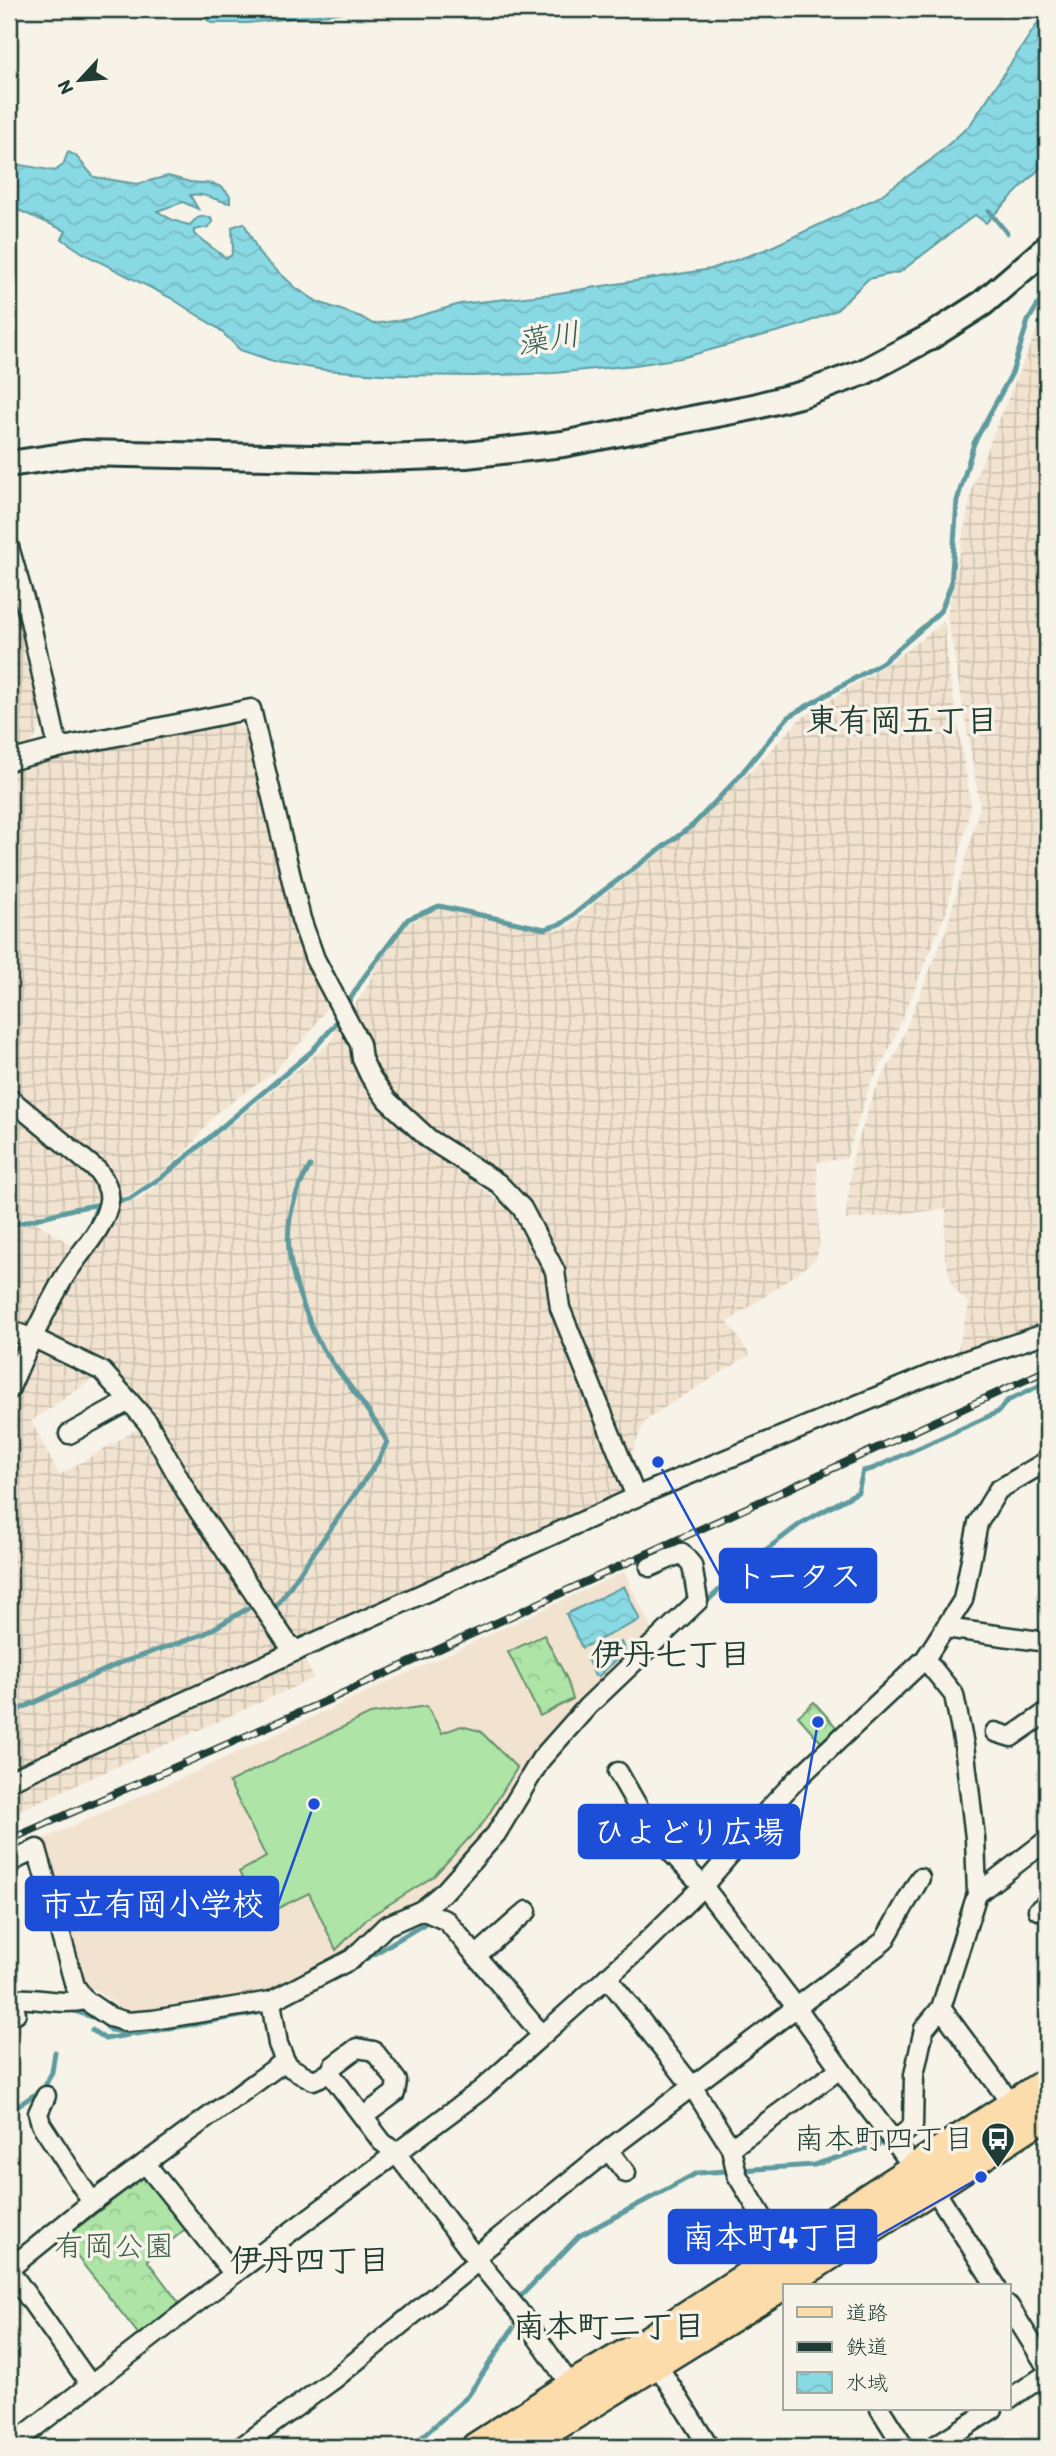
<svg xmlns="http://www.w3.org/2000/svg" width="1056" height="2456" viewBox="0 0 1056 2456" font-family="Itim,'Klee One',sans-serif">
	<defs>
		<pattern id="industrial-grid" width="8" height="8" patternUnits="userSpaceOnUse" patternTransform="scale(1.75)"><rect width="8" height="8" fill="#f2e3d0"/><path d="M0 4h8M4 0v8" fill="none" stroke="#cfc4b3"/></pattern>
		<pattern id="forest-crowns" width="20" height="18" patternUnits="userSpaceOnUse" patternTransform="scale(1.75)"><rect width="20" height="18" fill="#aee4a6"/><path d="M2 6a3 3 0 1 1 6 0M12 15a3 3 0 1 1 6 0" fill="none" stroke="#95c490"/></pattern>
		<pattern id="water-waves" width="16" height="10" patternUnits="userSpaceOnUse" patternTransform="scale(1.75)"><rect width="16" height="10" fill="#89d9e4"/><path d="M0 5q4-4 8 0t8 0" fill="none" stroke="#76bbc4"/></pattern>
	</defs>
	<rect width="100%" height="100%" fill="#f7f3e8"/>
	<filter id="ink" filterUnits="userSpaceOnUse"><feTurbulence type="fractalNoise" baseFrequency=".0143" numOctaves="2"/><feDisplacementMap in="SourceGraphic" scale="14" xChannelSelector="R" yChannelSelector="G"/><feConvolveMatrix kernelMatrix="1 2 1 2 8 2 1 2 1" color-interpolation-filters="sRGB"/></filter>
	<g filter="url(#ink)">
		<!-- built -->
		<path fill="#f2e3d0" d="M624,1572L653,1632L437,1894L357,1951L271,1997L208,2009L203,1997L182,2005L181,2014L134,2018L80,1979L43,1839L175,1781Z"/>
		<!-- industrial -->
		<g fill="url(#industrial-grid)">
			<path d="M1047,268V1327L965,1354L958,1350L969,1304L953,1288L945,1258L946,1209L846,1220L852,1160L874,1092L896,1053L946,931L980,806L947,615L974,481L1041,319L1039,276Z"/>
			<path d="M9,586L41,707V725L33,741L20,751L9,754Z"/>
			<path d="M944,622L950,679L971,804L947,910L891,1046L870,1084L846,1159L817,1162L819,1243L817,1257L802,1270L728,1322L750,1355L651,1416L644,1423L629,1459L569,1308L568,1273L539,1216L526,1198L496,1171L457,1143L432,1129L399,1100L381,1080L371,1061L365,1036L352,1009L366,988L378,963L402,927L437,908L542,930L553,931L568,927L600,898L666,849L703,812L748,774L800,719L895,659Z"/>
			<path d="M228,721L249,732L331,1001L311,1031L272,1074L215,1114L191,1146L164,1171L130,1194L114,1199L9,1090V767Z"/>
			<path d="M341,1024L351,1043L358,1069L368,1090L381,1104L518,1218L545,1268L553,1317L623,1487L620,1495L301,1641L294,1639L183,1479L160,1431L45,1335L42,1329L110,1208L141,1198L331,1042L336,1027Z"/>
			<path d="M9,1104L97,1178L104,1199L9,1222Z"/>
			<path d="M36,1222L74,1247L26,1332L9,1324V1230Z"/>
			<path d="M33,1346L96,1377L31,1421L59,1475L141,1427L228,1573L280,1649L9,1773V1399Z"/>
			<path d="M302,1655L314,1678L9,1815V1788Z"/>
		</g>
		<!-- grass -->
		<path fill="#aee4a6" stroke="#66906d" stroke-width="2" d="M427,1706L442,1733L461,1726L480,1731L517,1768L484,1822L434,1876L369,1917L336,1950L309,1893L266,1914L259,1912L239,1872L266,1857L229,1782L370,1714Z"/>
		<!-- forest -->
		<g fill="url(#forest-crowns)" stroke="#66906d" stroke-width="2">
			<path d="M544,1635L567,1679L573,1699L540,1716L508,1652Z"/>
			<path d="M814,1702L837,1728L821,1742L798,1716Z"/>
			<path d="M142,2178L150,2179L188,2227L147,2260L180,2304L140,2336L63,2239Z"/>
		</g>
		<!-- water -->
		<g fill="url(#water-waves)" stroke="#5f9b9e" stroke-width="2">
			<path d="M199,9H374L248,23H211L200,13Z"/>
			<path d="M1047,9V161L986,223L975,215L900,272L868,279L837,310L801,325L681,358L635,365L554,373L474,376L395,375L325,370L276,362L240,350L219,329L171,298L86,255L62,239L66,231L9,206V163L55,171L63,165L68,152L75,155L94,177L137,184L168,176L190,182L214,184L223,188L230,196V203C216,201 204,192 190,195L198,209L183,202L157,211C167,218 178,223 190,225C196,218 200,215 210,217L213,222L208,227L194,230V234L226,258L231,256L233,249L232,227L244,223L260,255L296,288L318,302L361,317L373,324L409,319L460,304L552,294L711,269L767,249L877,198L932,159L970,125Z"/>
			<path d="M624,1586L640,1620L582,1648L566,1614Z"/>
			<path d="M621,1642L625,1651L599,1676H595L587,1659Z"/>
		</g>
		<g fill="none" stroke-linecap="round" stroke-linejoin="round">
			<!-- stream -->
			<g stroke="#5f9b9e" stroke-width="5">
				<path d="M989,211L1007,233"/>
				<path d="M90,1225L97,1206"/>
				<path d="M9,1226L73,1209L129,1199L166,1174L311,1052L333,1027L364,977L408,919L439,906L545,929L563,923L603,891L693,825L736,780L788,717L883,662L927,624L941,610L951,585L957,501L974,443L1012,373L1028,321L1043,296"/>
				<path d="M702,1606L746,1565L800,1524L858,1492L863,1471L872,1469L998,1412L1007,1401L1047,1382"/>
				<path d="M275,1608L378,1461L387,1442C369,1407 341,1378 320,1344C313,1334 310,1321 305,1310C284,1257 280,1217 310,1166"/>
				<path d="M9,1714L120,1663L204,1634L252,1606"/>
				<path d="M332,1979L424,1924L444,1902"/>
				<path d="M68,2009L101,2020L110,2030L137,2034L258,2013"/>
				<path d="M92,2030L105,2039L128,2035"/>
				<path d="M9,2112L44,2088L52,2072L55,2052"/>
				<path d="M522,2295L579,2236L697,2173L814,2165L886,2142"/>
				<path d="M411,2447L468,2396L513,2328"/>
			</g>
			<!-- street casing -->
			<g stroke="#1f3d34" stroke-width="23">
				<g id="street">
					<path d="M9,547L29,616L58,748"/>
					<path d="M9,761L58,748L251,709L301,919L315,959L360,1044L362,1059L370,1076L387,1100L429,1139L498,1183L522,1208L555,1271L560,1308L636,1497"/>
					<path d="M9,1098L98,1171C104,1179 111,1190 109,1201C105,1229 77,1255 63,1279C43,1315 25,1352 9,1390"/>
					<path d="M9,1330L40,1341L102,1371L129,1401L148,1423L190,1498L286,1641L297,1651"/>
					<path d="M69,1434L129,1401"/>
					<path d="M945,1628L1047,1642"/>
					<path d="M925,1659L954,1695L964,1745L975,1838L977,1894L941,2008L924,2029L914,2075L913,2126L894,2141L915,2170L934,2189L996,2286"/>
					<path d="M995,1732L1011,1737L1047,1712"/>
					<path d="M618,1772L646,1821L668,1849L703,1886L797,2008L864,2102L894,2141"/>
					<path d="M9,1781L647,1492L961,1362L1047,1333"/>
					<path d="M9,1863L37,1849L75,1986L85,2000L110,2017L127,2022L153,2020L271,2001L352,1959L386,1926L422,1910L447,1921L542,2035"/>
					<path d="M977,1894L1047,1840"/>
					<path d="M422,1910L445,1891L496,1834L541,1759L588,1706L698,1601L692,1565L682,1553L650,1567"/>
					<path d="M1038,1910L1047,1903"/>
					<path d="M476,1956L527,1911"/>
					<path d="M607,1977L692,2086L731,2148L737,2175L789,2261"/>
					<path d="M9,1996L16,2013L9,2014"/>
					<path d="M9,1999C34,1996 61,2006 85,2000"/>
					<path d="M271,2001L278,2044L285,2061"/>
					<path d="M941,2008L1013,2106"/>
					<path d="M330,2073L333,2066L357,2048L374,2051L397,2081L395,2093L364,2116"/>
					<path d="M46,2096L38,2113L41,2124L92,2202"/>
					<path d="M731,2148L840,2069"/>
					<path d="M608,2150L626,2173"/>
					<path d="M145,2163L234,2274"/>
					<path d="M475,2257L608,2150L884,1941L920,1878"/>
					<path d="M9,2269L92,2202L285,2061L291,2068L313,2080L330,2073L382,2142L396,2153L478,2261L518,2310L571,2386"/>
					<path d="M9,2270L90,2384"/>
					<path d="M1009,2306L1047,2367"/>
					<path d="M651,2355L709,2447"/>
					<path d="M1009,2399L1047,2374"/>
					<path d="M880,2409L904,2447"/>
					<path d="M9,2447L234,2274L481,2090L640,1948L703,1886L768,1810L796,1780L925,1659L963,1600L978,1523L998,1490L1047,1461"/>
					<path d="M241,2447L333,2380L478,2261"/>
					<path d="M933,2447L993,2409"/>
				</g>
			</g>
			<!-- secondary casing -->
			<g stroke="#1f3d34" stroke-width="30">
				<path id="secondary" d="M9,464L83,453L354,459L466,455L563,444L753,407L803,394L864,372L930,337L983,303L1047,248"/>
			</g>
			<!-- primary casing -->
			<g stroke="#1f3d34" stroke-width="33">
				<g id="primary">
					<path d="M476,2447L571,2386L644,2343L1047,2082"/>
					<path d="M522,2447L798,2276L1047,2114"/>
				</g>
			</g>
			<!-- street -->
			<use href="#street" stroke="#f7f3e8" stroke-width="18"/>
			<!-- secondary -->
			<use href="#secondary" stroke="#f7f3e8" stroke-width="24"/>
			<!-- primary -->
			<use href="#primary" stroke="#fddcac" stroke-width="28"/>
			<!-- rail casing -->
			<g stroke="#1f3d34" stroke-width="8">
				<path id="rail" d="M9,1840L328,1700L1047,1370"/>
			</g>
			<!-- rail -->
			<use href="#rail" stroke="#f7f3e8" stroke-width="5" stroke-dasharray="16" stroke-linecap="butt"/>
		</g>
	</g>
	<!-- icons -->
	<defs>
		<g id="bus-pin" transform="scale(1.75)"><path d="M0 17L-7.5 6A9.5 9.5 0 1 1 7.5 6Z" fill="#1f3d34" stroke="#f7f3e8"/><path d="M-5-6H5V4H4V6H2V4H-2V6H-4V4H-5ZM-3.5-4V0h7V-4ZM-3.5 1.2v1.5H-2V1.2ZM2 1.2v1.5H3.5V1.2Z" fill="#fff"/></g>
	</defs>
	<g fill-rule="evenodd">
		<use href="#bus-pin" x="998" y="2139"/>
	</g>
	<g text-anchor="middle" stroke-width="7" stroke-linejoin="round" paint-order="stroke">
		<!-- poi labels -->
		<g font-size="30" fill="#1f3d34" stroke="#f7f3e8" text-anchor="end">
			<text x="974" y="2149">南本町四丁目</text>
		</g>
		<!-- park labels -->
		<g font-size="30" fill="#3c5e4b" stroke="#f7f3e8">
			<text x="114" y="2256">有岡公園</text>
		</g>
		<!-- water labels -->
		<g font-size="32" font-style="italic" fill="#345c57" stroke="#f7f3e8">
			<text transform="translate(548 338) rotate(-9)" y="11">藻川</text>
		</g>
		<!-- neighbourhood labels -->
		<g font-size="32" font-weight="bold" fill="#1f3d34" stroke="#f7f3e8">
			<text x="902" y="731">東有岡五丁目</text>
			<text x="671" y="1665">伊丹七丁目</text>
			<text x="310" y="2271">伊丹四丁目</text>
			<text x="609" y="2337">南本町二丁目</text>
		</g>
	</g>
	<!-- callouts -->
	<path fill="none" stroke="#1d4ed8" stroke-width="2.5" d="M658 1462L720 1576M818 1722L799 1831M314 1804L278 1904M981 2177L876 2237"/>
	<g fill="#1d4ed8" stroke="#f7f3e8" stroke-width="2.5">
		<circle cx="658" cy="1462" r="7"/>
		<circle cx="818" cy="1722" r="7"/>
		<circle cx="314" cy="1804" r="7"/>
		<circle cx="981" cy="2177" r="7"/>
	</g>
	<g fill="#1d4ed8" stroke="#1d4ed8" stroke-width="2.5">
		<rect x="720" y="1549" width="156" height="53" rx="7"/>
		<rect x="579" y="1805" width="220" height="53" rx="7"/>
		<rect x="26" y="1877" width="252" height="53" rx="7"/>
		<rect x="669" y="2210" width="207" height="53" rx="7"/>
	</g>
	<g font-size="32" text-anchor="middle" font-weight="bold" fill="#fff">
		<text x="798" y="1587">トータス</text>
		<text x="689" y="1843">ひよどり広場</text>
		<text x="152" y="1915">市立有岡小学校</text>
		<text x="772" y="2248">南本町4丁目</text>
	</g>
	<!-- margin -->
	<rect width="1056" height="2456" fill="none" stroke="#f7f3e8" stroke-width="35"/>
	<rect x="18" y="18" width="1021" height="2421" fill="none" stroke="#1f3d34" stroke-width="2.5" filter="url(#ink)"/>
	<!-- legend -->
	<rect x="783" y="2284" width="228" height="126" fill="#f7f3e8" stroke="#a1aaa0" stroke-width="2"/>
	<rect x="797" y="2307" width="35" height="10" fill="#fddcac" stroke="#a1aaa0" stroke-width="2"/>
	<text x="846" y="2320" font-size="21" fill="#1f3d34">道路</text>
	<rect x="797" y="2342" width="35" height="10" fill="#1f3d34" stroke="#a1aaa0" stroke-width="2"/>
	<text x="846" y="2354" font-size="21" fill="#1f3d34">鉄道</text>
	<rect x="797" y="2372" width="35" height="21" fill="url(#water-waves)" stroke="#a1aaa0" stroke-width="2"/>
	<text x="846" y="2390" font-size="21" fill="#1f3d34">水域</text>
	<!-- north arrow -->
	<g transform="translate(80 80) rotate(244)" stroke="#f7f3e8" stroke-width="5" paint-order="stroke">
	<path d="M0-5L12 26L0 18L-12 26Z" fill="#1f3d34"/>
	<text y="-10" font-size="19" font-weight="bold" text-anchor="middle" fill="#1f3d34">N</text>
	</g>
</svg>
